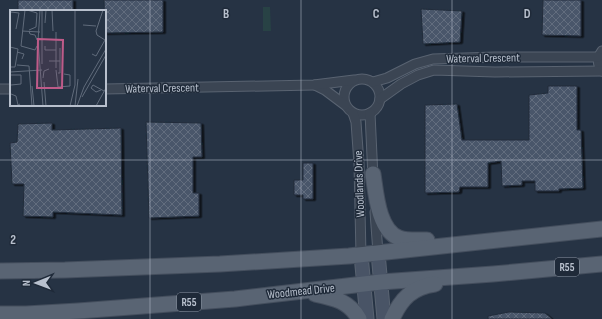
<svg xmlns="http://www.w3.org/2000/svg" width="602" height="319" viewBox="0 0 602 319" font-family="'Sofia Sans Condensed',sans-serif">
	<defs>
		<pattern id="building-cross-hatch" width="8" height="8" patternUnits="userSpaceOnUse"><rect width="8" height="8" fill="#4a576a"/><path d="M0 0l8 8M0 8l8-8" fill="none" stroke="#626d7e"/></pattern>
		<filter id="shadow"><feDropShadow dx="2.5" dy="1.5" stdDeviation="0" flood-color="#0009"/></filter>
	</defs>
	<rect width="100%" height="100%" fill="#263344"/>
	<!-- green -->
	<path fill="#284245" d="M263,7H270L271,31H263Z"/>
	<!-- building -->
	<g fill="url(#building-cross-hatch)" stroke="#212c3b" filter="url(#shadow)">
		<rect x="18" y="0" width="55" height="11"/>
		<path d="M104,0H163V32L105,33Z"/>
		<path d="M543,0H581V36L542,35Z"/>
		<path d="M421,9L462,11L460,42L423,44Z"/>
		<path d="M548,86H577V130H581L583,188L559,189V191H535V181H522V185L502,186L501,161L488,163V187H460L459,192L425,193V105L457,104L462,140H529V95L548,93Z"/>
		<path d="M146,122L201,123L202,157H193V193H199V216L149,218Z"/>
		<path d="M52,123V130L121,128L122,215L53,212V217L23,216L24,184H12L10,143L17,142L18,124Z"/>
		<path d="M303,163H313V199H303V195H294V180H303Z"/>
		<path d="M509,312L545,313L552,319H488V316Z"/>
	</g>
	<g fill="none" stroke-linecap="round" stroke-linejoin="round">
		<!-- street casing -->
		<g stroke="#596371" stroke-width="11">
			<g id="street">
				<path d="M602,51C597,58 597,64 602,71"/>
				<circle cx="362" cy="97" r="18"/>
				<path d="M373,82L387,78L415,64L433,59L495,57H598"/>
				<path d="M315,85L325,90L345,105"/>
				<path d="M0,89H11"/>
				<path d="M105,89L314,85L354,80"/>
				<path d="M380,99L401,84L418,75L434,70L495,72L602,71"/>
				<path d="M353,113L356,122L359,164L361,255"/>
				<path d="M370,113L373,178"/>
				<path d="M375,212L378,253"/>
			</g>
		</g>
		<!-- secondary casing -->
		<g stroke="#596371" stroke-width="15">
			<g id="secondary">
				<path d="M378,253L384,319"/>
				<path d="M361,255L367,319"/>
			</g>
		</g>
		<!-- primary casing -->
		<g stroke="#444e5d" stroke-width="17">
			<g id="primary">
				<path d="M373,174C376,193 378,230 399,238C407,241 418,240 427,240"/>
				<path d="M0,271L65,270L220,264L349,256L602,229"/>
				<path d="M315,294C334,298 349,301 359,319"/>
				<path d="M0,314H26L78,311L235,299L381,282L493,274L602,264"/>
				<path d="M392,319C401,299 412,287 435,284"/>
			</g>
		</g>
		<!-- street -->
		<use href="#street" stroke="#3b4553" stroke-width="9"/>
		<!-- secondary -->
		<use href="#secondary" stroke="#495466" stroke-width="13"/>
		<!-- primary -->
		<use href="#primary" stroke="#596473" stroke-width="15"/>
	</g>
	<!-- grid -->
	<path fill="none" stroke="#b8c0cd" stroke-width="1" stroke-opacity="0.55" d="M150,0V319M301,0V319M452,0V319M0,160H602"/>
	<g text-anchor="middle" stroke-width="3" stroke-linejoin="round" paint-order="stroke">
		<!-- shield labels -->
		<g fill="#1f2a39" stroke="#8a93a1" stroke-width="1">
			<rect x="555" y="258" width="24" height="18" rx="3"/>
			<rect x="177" y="293" width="24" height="18" rx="3"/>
		</g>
		<g font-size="11" font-weight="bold" fill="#b8c0cd">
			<text x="567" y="271">R55</text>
			<text x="189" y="306">R55</text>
		</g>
		<!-- street labels -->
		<g font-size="12" fill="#b8c0cd" stroke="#1f2a39">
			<text transform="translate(483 58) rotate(-1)" y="4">Waterval Crescent</text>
			<text transform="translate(162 88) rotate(-1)" y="4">Waterval Crescent</text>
			<text transform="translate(359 184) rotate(-92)" y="4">Woodlands Drive</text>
			<text transform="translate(301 291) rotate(-6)" y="4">Woodmead Drive</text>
		</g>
	</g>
	<!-- overview -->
	<g transform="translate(10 10)">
		<rect width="96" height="96" fill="#263344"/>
		<path fill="none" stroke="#606b7b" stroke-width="1" d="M15,0L11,36L25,40L27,36M17,0L27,3L26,17L19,20M30,0L28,31L33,96M42,0L43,21M0,4L1,2L9,3L6,19M35,13L36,0M73,15L86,16M12,21L30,22M19,21L20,24L25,25L27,30M46,22V58M35,36V40H46M0,37L8,39L5,57H0M7,42L14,44L12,49M82,44L86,46L95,30L87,25L86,21L93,0M39,51H50V38M32,54V0M7,55L19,56M19,56L22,96M46,60L48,77M0,62L32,60M48,63H50V51M0,65H11V74L1,75M33,68L34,61L39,59M34,72L36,96M22,76L24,96M48,77L60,76V65L54,64M91,80L86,82L81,78L83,75L94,81M1,84L6,86L8,95L10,94M72,87L96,45M60,96L65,75V0M65,96L68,69M67,96L74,77L96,39M86,96L96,78"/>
		<path fill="#be5b89" fill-opacity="0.15" stroke="#be5b89" stroke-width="2" d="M28,29L53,30L52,78H27Z"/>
		<rect width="96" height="96" fill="none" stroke="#b8c0cd" stroke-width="2"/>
	</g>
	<g font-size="13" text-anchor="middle" font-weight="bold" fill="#b8c0cd" stroke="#1f2a39" stroke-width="3" stroke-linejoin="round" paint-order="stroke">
		<text x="226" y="18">B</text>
		<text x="376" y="18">C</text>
		<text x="527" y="18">D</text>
		<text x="13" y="244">2</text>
	</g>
	<!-- north arrow -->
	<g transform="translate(36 283) rotate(269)" stroke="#1f2a39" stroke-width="3" paint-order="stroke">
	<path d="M0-3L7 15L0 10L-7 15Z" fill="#b8c0cd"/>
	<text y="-6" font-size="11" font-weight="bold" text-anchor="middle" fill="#b8c0cd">N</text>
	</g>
</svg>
